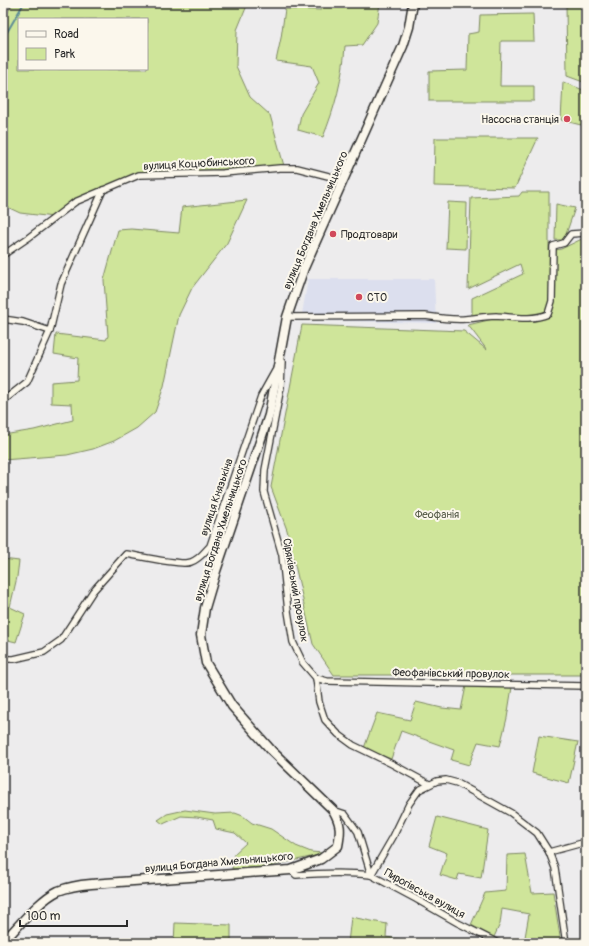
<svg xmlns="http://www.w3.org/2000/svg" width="589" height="946" viewBox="0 0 589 946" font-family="Pangolin,sans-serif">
	<rect width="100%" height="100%" fill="#edeced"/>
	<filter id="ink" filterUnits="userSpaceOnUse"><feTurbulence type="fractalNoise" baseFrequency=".025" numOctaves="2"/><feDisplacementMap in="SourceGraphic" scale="8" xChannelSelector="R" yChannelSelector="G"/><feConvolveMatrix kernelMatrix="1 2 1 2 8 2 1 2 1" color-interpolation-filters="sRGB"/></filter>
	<g filter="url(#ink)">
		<!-- built -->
		<path fill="#dcdfee" d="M308,279H434L436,323L301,320Z"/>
		<!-- green -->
		<g fill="#cfe59a" stroke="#7d8862" fill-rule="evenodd">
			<path d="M14,3H248L237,30L236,66L250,97L270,115L284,166L134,174L75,202L54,217L20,213L3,205V18ZM19,19H147V69H19Z"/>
			<path d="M321,3H380L377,23L362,45L345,46C343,77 335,108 323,137L298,130L301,114L319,83L312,66L276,61L281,38L285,9L321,10Z"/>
			<path d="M566,3H586V83L567,76Z"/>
			<path d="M533,14L534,41H501L500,86H534V101H429V71L467,70L468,34L479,32L480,15Z"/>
			<path d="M563,82L586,91V124L583,123L581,125L561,120Z"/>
			<path d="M435,138H538L515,188L434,186Z"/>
			<path d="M522,192H549V251L561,249L586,237V675H334L313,644L287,530L271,487L302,325L464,331L487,350L468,325L501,317L472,316V298L523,274L520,264L468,289L471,198L519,196Z"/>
			<path d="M247,200L227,243L192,288L179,315L164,386L155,412L137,428L114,441L93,449L67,455L3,460V435L34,430L73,420L72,404L51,403V382L77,380L78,358L54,354L56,334L106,340L108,336L104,280L118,230L131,229L179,233L182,207Z"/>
			<path d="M448,202L467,203L466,249L446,248Z"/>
			<path d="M556,204L575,208L564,240H555Z"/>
			<path d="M3,559L19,561L17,577L10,607L25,614L16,642L8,640L6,629L3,628Z"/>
			<path d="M466,686L512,687L507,718L500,746L478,742L469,765L451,760L454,750L401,731L391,759L364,748L377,713L410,720L416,702L442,708L461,710Z"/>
			<path d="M539,736L578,742L569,783L532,773Z"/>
			<path d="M185,810L215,814L235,813L243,816L252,823L271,829L296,846L311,852L323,853L315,856L260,868L232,869L234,854L246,843L235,833L216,829L213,820L197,817L181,816L163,824L158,820L167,814Z"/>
			<path d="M437,817L488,830L481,878L459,874L457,880L440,875L447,853L429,846Z"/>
			<path d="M525,854L532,893L553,892L561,943H524L529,914L502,909L500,924L494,937L471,925L485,893L506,891L507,855Z"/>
			<path d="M351,917L387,924L386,937L422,943H348Z"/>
			<path d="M175,923L231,925V943H174Z"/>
		</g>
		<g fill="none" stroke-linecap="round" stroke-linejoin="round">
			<!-- stream -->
			<path stroke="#5d8c96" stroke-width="2" d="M3,39L24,3"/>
			<!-- street casing -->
			<g stroke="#2b2b2b" stroke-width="8">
				<g id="street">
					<path d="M3,255L28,238L75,202L139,175L223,173L280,168H297L344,180"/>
					<path d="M287,317L425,316C439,318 452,320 465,319C476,318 486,316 496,316C514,317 531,321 548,314L552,301L553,246L564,243L571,234L586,233"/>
					<path d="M3,319L23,322L50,331"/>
					<path d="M282,362L281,387L265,470L264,492L282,555L288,611L293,642L303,663L316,678L319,702L325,720L338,734L353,745L392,764L429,784"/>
					<path d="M3,401L27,382L50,331L61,284L103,190"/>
					<path d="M3,659H14L44,652L61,640L93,591L126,554C139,556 182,566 191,562C200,559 204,552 210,546L261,396L275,371"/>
					<path d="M316,678L327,681L586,686"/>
					<path d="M333,810L345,814L358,832L371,875L416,899L458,923L498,943"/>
					<path d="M549,852L586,842"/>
					<path d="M291,870L296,875C321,873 346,872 371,875L393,837L409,804L419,790L437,781L446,780L457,783L511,813L537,833L549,852L555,868L566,943"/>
				</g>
			</g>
			<!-- secondary casing -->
			<g stroke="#2b2b2b" stroke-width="11">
				<path id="secondary" d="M3,942C18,927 39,900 58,891C68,887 79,885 91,884L291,870L321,859L338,846C341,830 341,824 333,810L271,750L232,706L206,663L201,635L205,608L216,571L269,415L287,317L304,268L403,46L409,27L413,3"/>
			</g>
			<!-- street -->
			<use href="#street" stroke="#fbf7ec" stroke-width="5.5"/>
			<!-- secondary -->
			<use href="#secondary" stroke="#fbf7ec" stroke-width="8"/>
		</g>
	</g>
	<!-- markers -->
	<g fill="#d1495b" stroke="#fbf7ec" stroke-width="1.5">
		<circle cx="567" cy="119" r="4"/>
		<circle cx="333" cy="234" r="4"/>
		<circle cx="359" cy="297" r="4"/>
	</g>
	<g text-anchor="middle" stroke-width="4" stroke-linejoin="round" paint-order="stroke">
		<!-- poi labels -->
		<g font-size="11" fill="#2b2b2b" stroke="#fbf7ec" text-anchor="start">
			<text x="559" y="123" text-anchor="end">Насосна станція</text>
			<text x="341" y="238">Продтовари</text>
			<text x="367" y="301">СТО</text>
		</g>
		<!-- street labels -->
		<g font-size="11" fill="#2b2b2b" stroke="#fbf7ec">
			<text transform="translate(199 163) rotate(-3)" y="4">вулиця Коцюбинського</text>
			<text transform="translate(315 220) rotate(-67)" y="4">вулиця Богдана Хмельницького</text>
			<text transform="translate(216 497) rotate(-71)" y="4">вулиця Князькіна</text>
			<text transform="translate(220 530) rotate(-72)" y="4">вулиця Богдана Хмельницького</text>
			<text transform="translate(296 590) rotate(80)" y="4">Сіряківський провулок</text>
			<text transform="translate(451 673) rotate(1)" y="4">Феофанівський провулок</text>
			<text transform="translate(219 862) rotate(-5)" y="4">вулиця Богдана Хмельницького</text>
			<text transform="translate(425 893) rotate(29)" y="4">Пирогівська вулиця</text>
		</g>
		<!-- park labels -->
		<g font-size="11" fill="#545a47" stroke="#fbf7ec">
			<text x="437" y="518">Феофанія</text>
		</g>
	</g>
	<!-- margin -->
	<rect width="589" height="946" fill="none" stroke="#fbf7ec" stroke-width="16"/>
	<rect x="8" y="8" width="573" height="930" fill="none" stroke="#2b2b2b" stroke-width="1.5" filter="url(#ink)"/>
	<!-- legend -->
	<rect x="18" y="18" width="130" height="52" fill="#fbf7ec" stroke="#a8a59f"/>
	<rect x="26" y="31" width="20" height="6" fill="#fbf7ec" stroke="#a8a59f"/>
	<text x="54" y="38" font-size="12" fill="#2b2b2b">Road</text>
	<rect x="26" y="48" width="20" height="12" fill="#cfe59a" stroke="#a8a59f"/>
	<text x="54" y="58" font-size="12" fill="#2b2b2b">Park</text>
	<!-- scale -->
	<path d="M20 920v6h107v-6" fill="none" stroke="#2b2b2b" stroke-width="2"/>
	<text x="26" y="920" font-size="12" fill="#2b2b2b" stroke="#fbf7ec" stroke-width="3" paint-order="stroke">100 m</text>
</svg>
